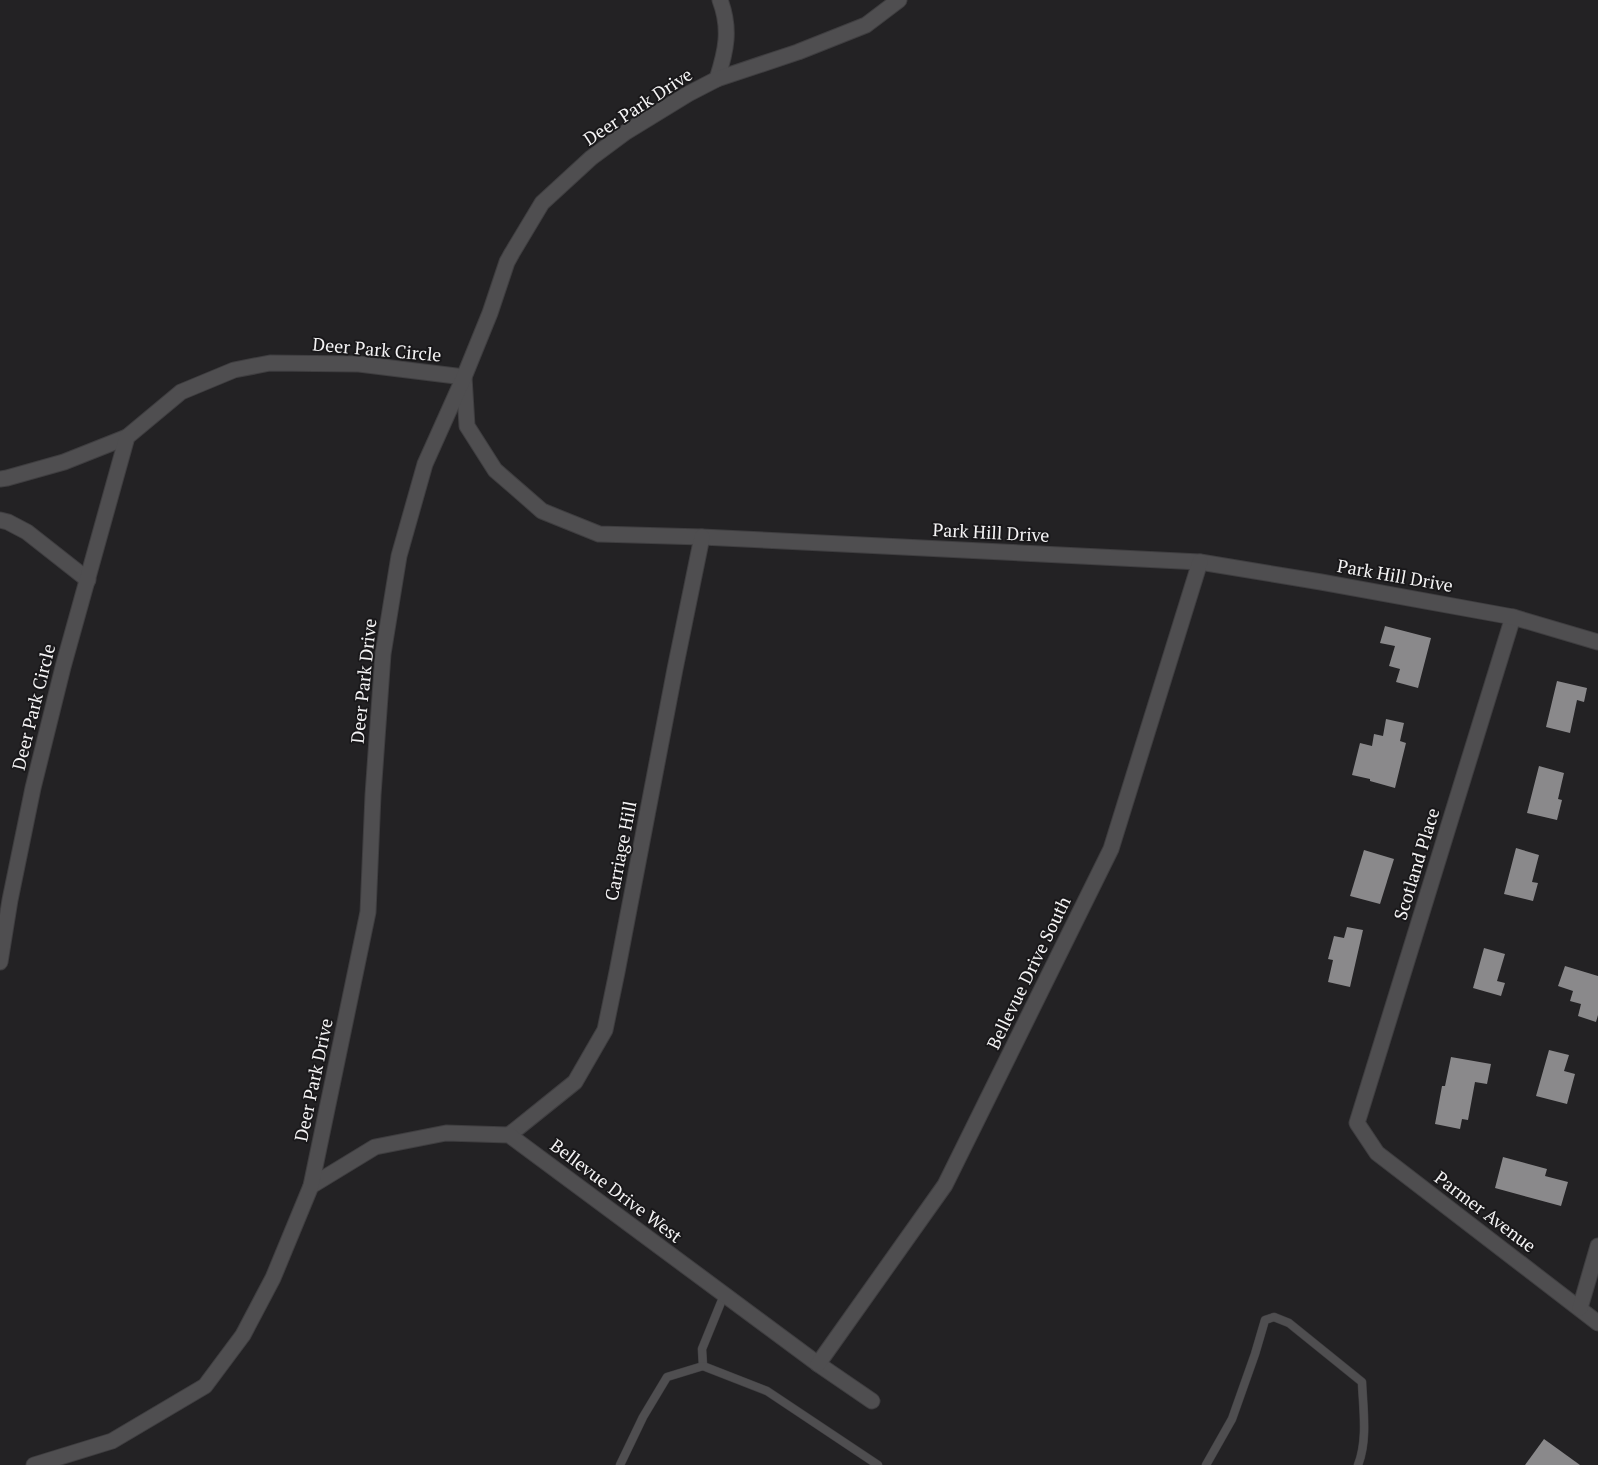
<svg xmlns="http://www.w3.org/2000/svg" width="1598" height="1465" viewBox="0 0 1598 1465" font-family="'PT Serif',serif">
	<rect width="100%" height="100%" fill="#232224"/>
	<!-- building -->
	<g fill="#8a898b">
		<path d="M1385,626L1431,638L1418,688L1396,682L1400,669L1389,666L1395,646L1380,643Z"/>
		<path d="M1557,681L1587,688L1584,702L1577,700L1570,733L1546,727Z"/>
		<path d="M1386,719L1404,723L1400,741L1406,743L1395,788L1370,781V779L1352,775L1360,743L1372,746L1374,734L1383,736Z"/>
		<path d="M1539,766L1564,773L1558,799L1562,800L1557,820L1527,813Z"/>
		<path d="M1516,848L1539,855L1532,882L1538,883L1533,901L1504,894Z"/>
		<path d="M1364,850L1394,859L1380,904L1350,896Z"/>
		<path d="M1347,927L1363,930L1350,987L1328,982L1333,960L1328,959L1334,936L1344,938Z"/>
		<path d="M1484,948L1505,954L1497,981L1505,983L1501,996L1473,988Z"/>
		<path d="M1565,966L1598,976V1015L1596,1022L1578,1016L1581,1004L1570,1001L1573,991L1558,986Z"/>
		<path d="M1549,1050L1569,1055L1564,1071L1575,1074L1567,1104L1536,1096Z"/>
		<path d="M1451,1057L1491,1064L1487,1084L1475,1082L1468,1120L1462,1119L1460,1129L1435,1124L1442,1086H1445Z"/>
		<path d="M1503,1157L1547,1169L1545,1176L1568,1182L1561,1206L1495,1188Z"/>
		<path d="M1544,1439L1580,1465H1525Z"/>
	</g>
	<g fill="none" stroke-linecap="round" stroke-linejoin="round">
		<!-- lane casing -->
		<g stroke="#3f3e40" stroke-width="9">
			<g id="lane">
				<path d="M703,1366L702,1349L724,1295"/>
				<path d="M620,1465L643,1417L667,1377L703,1366L767,1391L878,1465"/>
				<path d="M1206,1465L1232,1419L1255,1354L1265,1320L1274,1317L1289,1323L1362,1382C1363,1408 1368,1440 1358,1465"/>
			</g>
		</g>
		<!-- street casing -->
		<g stroke="#3f3e40" stroke-width="17">
			<g id="street">
				<path d="M717,79C726,51 731,29 720,0"/>
				<path d="M0,479L7,478L64,462L127,437"/>
				<path d="M0,520L8,522L27,532L88,580"/>
				<path d="M1513,617L1357,1123L1377,1153L1598,1323"/>
				<path d="M0,962L10,900L33,788L63,667L127,437L181,392L234,370L270,363L359,364L464,377L467,426L495,470L542,511L599,534L702,537L1200,562L1321,582L1513,617L1598,642"/>
				<path d="M509,1135L575,1082L605,1030L617,972L675,669L702,537"/>
				<path d="M311,1186L375,1147L446,1133L509,1135L818,1364L872,1401"/>
				<path d="M1580,1308L1598,1246"/>
				<path d="M818,1364L945,1185L1111,849L1200,562"/>
				<path d="M34,1465L112,1441L205,1386L243,1335L273,1278L311,1186L368,912L373,795L383,654L399,556L425,464L464,377L490,313L507,262L512,253L542,203L591,158L626,132L688,94L717,79L798,52L866,25L899,0"/>
			</g>
		</g>
		<!-- lane -->
		<use href="#lane" stroke="#4f4e50" stroke-width="8"/>
		<!-- street -->
		<use href="#street" stroke="#4f4e50" stroke-width="15"/>
	</g>
	<g text-anchor="middle" stroke-width="4" stroke-linejoin="round" paint-order="stroke">
		<!-- street labels -->
		<g font-size="18" fill="#f4f3f4" stroke="#19181a">
			<text transform="translate(638 107) rotate(-33)" y="6">Deer Park Drive</text>
			<text transform="translate(377 350) rotate(5)" y="6">Deer Park Circle</text>
			<text transform="translate(991 533) rotate(3)" y="6">Park Hill Drive</text>
			<text transform="translate(1395 576) rotate(10)" y="6">Park Hill Drive</text>
			<text transform="translate(364 681) rotate(-84)" y="6">Deer Park Drive</text>
			<text transform="translate(34 707) rotate(-76)" y="6">Deer Park Circle</text>
			<text transform="translate(621 851) rotate(-79)" y="6">Carriage Hill</text>
			<text transform="translate(1417 864) rotate(-73)" y="6">Scotland Place</text>
			<text transform="translate(1029 973) rotate(-64)" y="6">Bellevue Drive South</text>
			<text transform="translate(314 1080) rotate(-78)" y="6">Deer Park Drive</text>
			<text transform="translate(616 1191) rotate(37)" y="6">Bellevue Drive West</text>
			<text transform="translate(1485 1212) rotate(37)" y="6">Parmer Avenue</text>
		</g>
	</g>
</svg>
